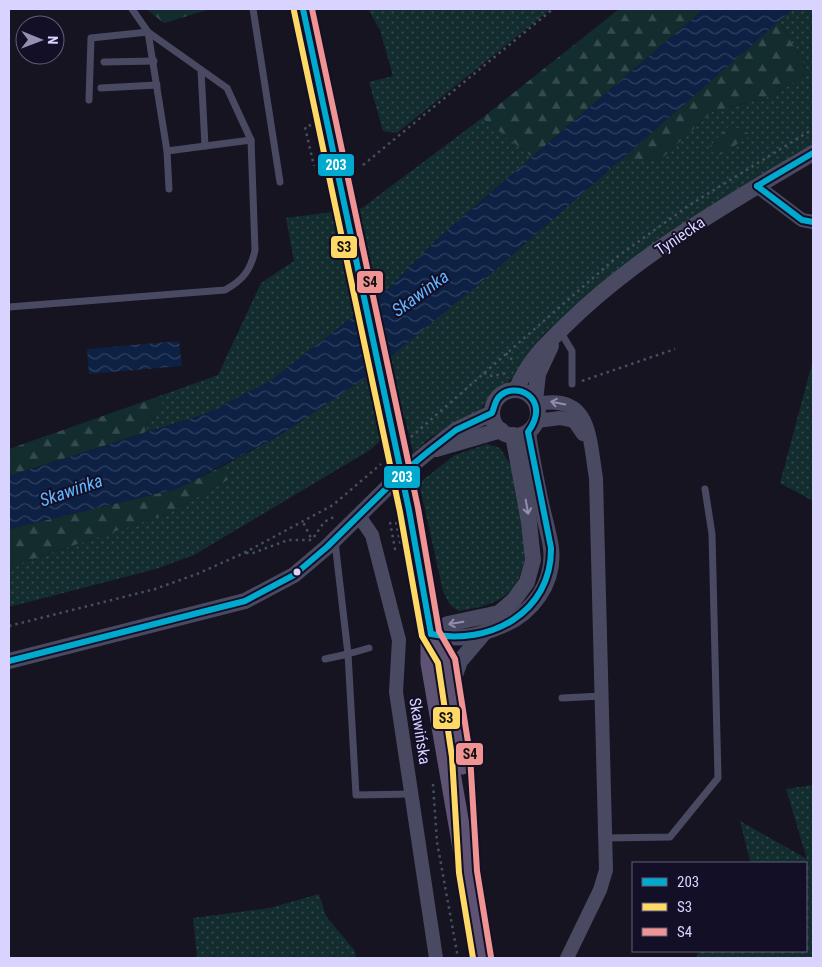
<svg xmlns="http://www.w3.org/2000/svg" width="822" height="967" viewBox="0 0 822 967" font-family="'Roboto Condensed',sans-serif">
	<defs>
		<pattern id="grass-dots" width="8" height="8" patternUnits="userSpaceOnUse" patternTransform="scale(1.25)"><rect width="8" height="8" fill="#132c2d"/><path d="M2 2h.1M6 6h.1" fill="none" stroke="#354a4c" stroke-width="1.8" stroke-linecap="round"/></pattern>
		<pattern id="forest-firs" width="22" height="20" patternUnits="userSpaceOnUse" patternTransform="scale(1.25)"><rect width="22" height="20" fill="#132c2d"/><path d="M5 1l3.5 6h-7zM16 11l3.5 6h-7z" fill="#354a4c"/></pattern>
		<pattern id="water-waves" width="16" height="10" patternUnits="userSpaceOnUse" patternTransform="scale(1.25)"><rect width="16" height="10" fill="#0d2144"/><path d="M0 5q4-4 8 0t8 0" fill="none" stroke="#304060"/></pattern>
	</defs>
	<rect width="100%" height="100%" fill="#161421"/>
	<g fill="url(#grass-dots)">
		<path d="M368,9H551L397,133L383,131L369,82L393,76L380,30Z"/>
		<path d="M793,9H813V145L576,307L545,333L529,352L514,377L494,393L479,412L431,437L413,453L405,418L370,450L194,555L156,569L9,607V567L167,514L233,477L219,468L279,436L479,284L619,161H659L712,112L775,95L808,72L779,20Z"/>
		<path d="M482,118L532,157L437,239L386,291L269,382L208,413L144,433L168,393L218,375L261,283L294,261L286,218L362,208Z"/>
		<path d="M813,360V501L780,483Z"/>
		<path d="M487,444L500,448L510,464L515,463L525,556C518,597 497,605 459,611L450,605L443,591L419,483L455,455Z"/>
		<path d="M813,785V958H696L699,951H806V863H755L750,861L740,821L807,859L786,789Z"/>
		<path d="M319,894L326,916L355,951L356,958H197L193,918L270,908Z"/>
	</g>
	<g fill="url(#forest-firs)">
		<path d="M146,9H211L164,23Z"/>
		<path d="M619,9H704L532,157L482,118Z"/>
		<path d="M779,20L808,72L775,95L712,112L659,161H619Z"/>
		<path d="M730,125L752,135L716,157L709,147Z"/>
		<path d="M168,393L144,433L9,476V449Z"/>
		<path d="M219,468L233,477L167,514L9,567V529L176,489Z"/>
	</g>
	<g fill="url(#water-waves)">
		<path d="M704,9H793L479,284L362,380L279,436L176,489L9,529V476L208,413L269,382L386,291L437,239Z"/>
		<path d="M179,341L182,366L89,374L87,349Z"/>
	</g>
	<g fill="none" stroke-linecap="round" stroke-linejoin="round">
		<g stroke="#44505f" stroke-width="2.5" stroke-dasharray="2.5 4" stroke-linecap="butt">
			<path d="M311,125L305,127L314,166"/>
			<path d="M363,165L553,9"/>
			<path d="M506,353L513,361"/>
			<path d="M484,373L492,376L507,373"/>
			<path d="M582,381L675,349"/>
			<path d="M411,437L617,257L688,206L813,129"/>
			<path d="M390,522L395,549L398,548"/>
			<path d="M314,537L324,522L336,516"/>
			<path d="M246,553H253L288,540H312L303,522"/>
			<path d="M9,626L155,589L197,574L244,553L333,505L381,464"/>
			<path d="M433,784L437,842L458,958"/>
		</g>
		<g stroke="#4a4962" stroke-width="7">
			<path d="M253,9L280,182"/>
			<path d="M104,62L154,61"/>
			<path d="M201,70L205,146"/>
			<path d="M101,88L157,85"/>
			<path d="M89,100L91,38L148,32L227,88L251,140"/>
			<path d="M167,151L169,189"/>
			<path d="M9,307L225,290C243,280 251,270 255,250L251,140L167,151L148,32L132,9"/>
			<path d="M560,331L572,351V384"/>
			<path d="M335,542L348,654L369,648"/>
			<path d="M325,659L348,654L356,795L412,794"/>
			<path d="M562,698L602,696"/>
			<path d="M605,838L670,837L718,778L712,534L705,489"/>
		</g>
		<g stroke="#4a4962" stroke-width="14">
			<path d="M757,186L802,220L813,222"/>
			<path d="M537,404C592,393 589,438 596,478L606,870L600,890L567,958"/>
			<path d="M537,421L560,418L574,421L583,434"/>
			<path d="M359,516L372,535L399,640L396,692L436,958"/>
		</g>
		<g stroke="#4a4962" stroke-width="16">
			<path d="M516,390C529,360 544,346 567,324C638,254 728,204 813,153"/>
			<circle cx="515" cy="413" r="23"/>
			<path d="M535,401L538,374L551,346"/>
			<path d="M436,449L501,430"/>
			<path d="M431,634C459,641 475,637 501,626C532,614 555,583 551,548C549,533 544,518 541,503C536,479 531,456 528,432"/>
			<path d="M431,634L448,624L499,613L514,600L527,582L533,560L529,522L513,435"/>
			<path d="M9,661L245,601L294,575L327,547L400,475L429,451L456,430L492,413"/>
			<path d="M451,686L460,661L483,634"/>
		</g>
		<g stroke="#5e5373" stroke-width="21">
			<path d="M303,9L355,256"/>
			<path d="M409,510L431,634V663L482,958"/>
			<path d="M432,635L446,660L462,764"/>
		</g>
		<path stroke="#44505f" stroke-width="2.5" stroke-dasharray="2.5 4" stroke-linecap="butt" d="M396,522L401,547"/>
		<path stroke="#5e5373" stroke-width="21" d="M355,256L409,510"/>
		<g stroke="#130f26" stroke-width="10">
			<g id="bus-1">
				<path d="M303,9L409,510L431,634"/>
				<path d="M757,186L802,220L813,222"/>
				<path d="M757,186L813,153"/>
				<path d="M9,661L245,601L294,575L327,547L400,475L429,451L456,430L492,413C494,408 495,402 498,398C514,379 553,398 528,432L551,548C552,613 489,646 431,634"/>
			</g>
		</g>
		<g stroke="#130f26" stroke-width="10">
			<path id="bus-2" d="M294,11L400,512L422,636L438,663L452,757L459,873L473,958"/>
		</g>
		<g stroke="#130f26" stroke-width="10">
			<path id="bus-3" d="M312,9L418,508L439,631L455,659L470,755L477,871L491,957"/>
		</g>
		<use href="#bus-1" stroke="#00a9ce" stroke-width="6"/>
		<use href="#bus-2" stroke="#fed966" stroke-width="6"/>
		<use href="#bus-3" stroke="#ef9493" stroke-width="6"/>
	</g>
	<defs><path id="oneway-shaft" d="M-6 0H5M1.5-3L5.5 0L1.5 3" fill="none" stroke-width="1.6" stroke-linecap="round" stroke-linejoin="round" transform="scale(1.25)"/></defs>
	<g stroke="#928eb0">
		<use href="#oneway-shaft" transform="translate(558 403) rotate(-169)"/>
		<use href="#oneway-shaft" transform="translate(527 507) rotate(80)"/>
		<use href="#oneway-shaft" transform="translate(456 623) rotate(170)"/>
	</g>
	<circle fill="#d9d4ff" stroke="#130f26" stroke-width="2" cx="297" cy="572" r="4.5"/>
	<g text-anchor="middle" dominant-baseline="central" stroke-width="4" stroke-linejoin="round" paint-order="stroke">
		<g font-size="16" fill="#d9d4ff" stroke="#130f26">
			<text transform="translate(680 236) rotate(-34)">Tyniecka</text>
			<text transform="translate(420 731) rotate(81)">Skawińska</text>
		</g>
		<g font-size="18" font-style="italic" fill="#62b6ff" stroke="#130f26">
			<text transform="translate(420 293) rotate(-36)">Skawinka</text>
			<text transform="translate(71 490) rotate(-19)">Skawinka</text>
		</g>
	</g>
	<g stroke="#130f26" stroke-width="2">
		<rect x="317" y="153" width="38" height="24" rx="5" fill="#00a9ce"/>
		<rect x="330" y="235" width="28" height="24" rx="5" fill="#fed966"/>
		<rect x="356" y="270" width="28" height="24" rx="5" fill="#ef9493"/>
		<rect x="383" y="465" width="38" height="24" rx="5" fill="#00a9ce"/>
		<rect x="432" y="706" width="29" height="24" rx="5" fill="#fed966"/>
		<rect x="455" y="742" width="29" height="24" rx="5" fill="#ef9493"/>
	</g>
	<g font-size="14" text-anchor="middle" font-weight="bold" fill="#fff">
		<text x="336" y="170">203</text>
		<text x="402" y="482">203</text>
	</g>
	<g font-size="14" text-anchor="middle" font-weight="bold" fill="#111">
		<text x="344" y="252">S3</text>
		<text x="370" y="287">S4</text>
		<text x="446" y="723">S3</text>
		<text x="470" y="759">S4</text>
	</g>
	<rect width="822" height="967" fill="none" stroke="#d9d4ff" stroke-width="20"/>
	<rect x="632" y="862" width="175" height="90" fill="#130f26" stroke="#625e7d"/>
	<rect x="642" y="878" width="25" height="8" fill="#00a9ce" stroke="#625e7d"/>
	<text x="677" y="887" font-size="15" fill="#d9d4ff">203</text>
	<rect x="642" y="903" width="25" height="8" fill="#fed966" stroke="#625e7d"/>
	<text x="677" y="912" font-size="15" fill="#d9d4ff">S3</text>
	<rect x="642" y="928" width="25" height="8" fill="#ef9493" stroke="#625e7d"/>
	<text x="677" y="937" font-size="15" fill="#d9d4ff">S4</text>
	<g transform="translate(40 40) rotate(91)"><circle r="24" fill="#130f26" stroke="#625e7d"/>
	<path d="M0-4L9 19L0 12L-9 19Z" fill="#9591b1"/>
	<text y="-8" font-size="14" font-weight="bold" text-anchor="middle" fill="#d9d4ff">N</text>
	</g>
</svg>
